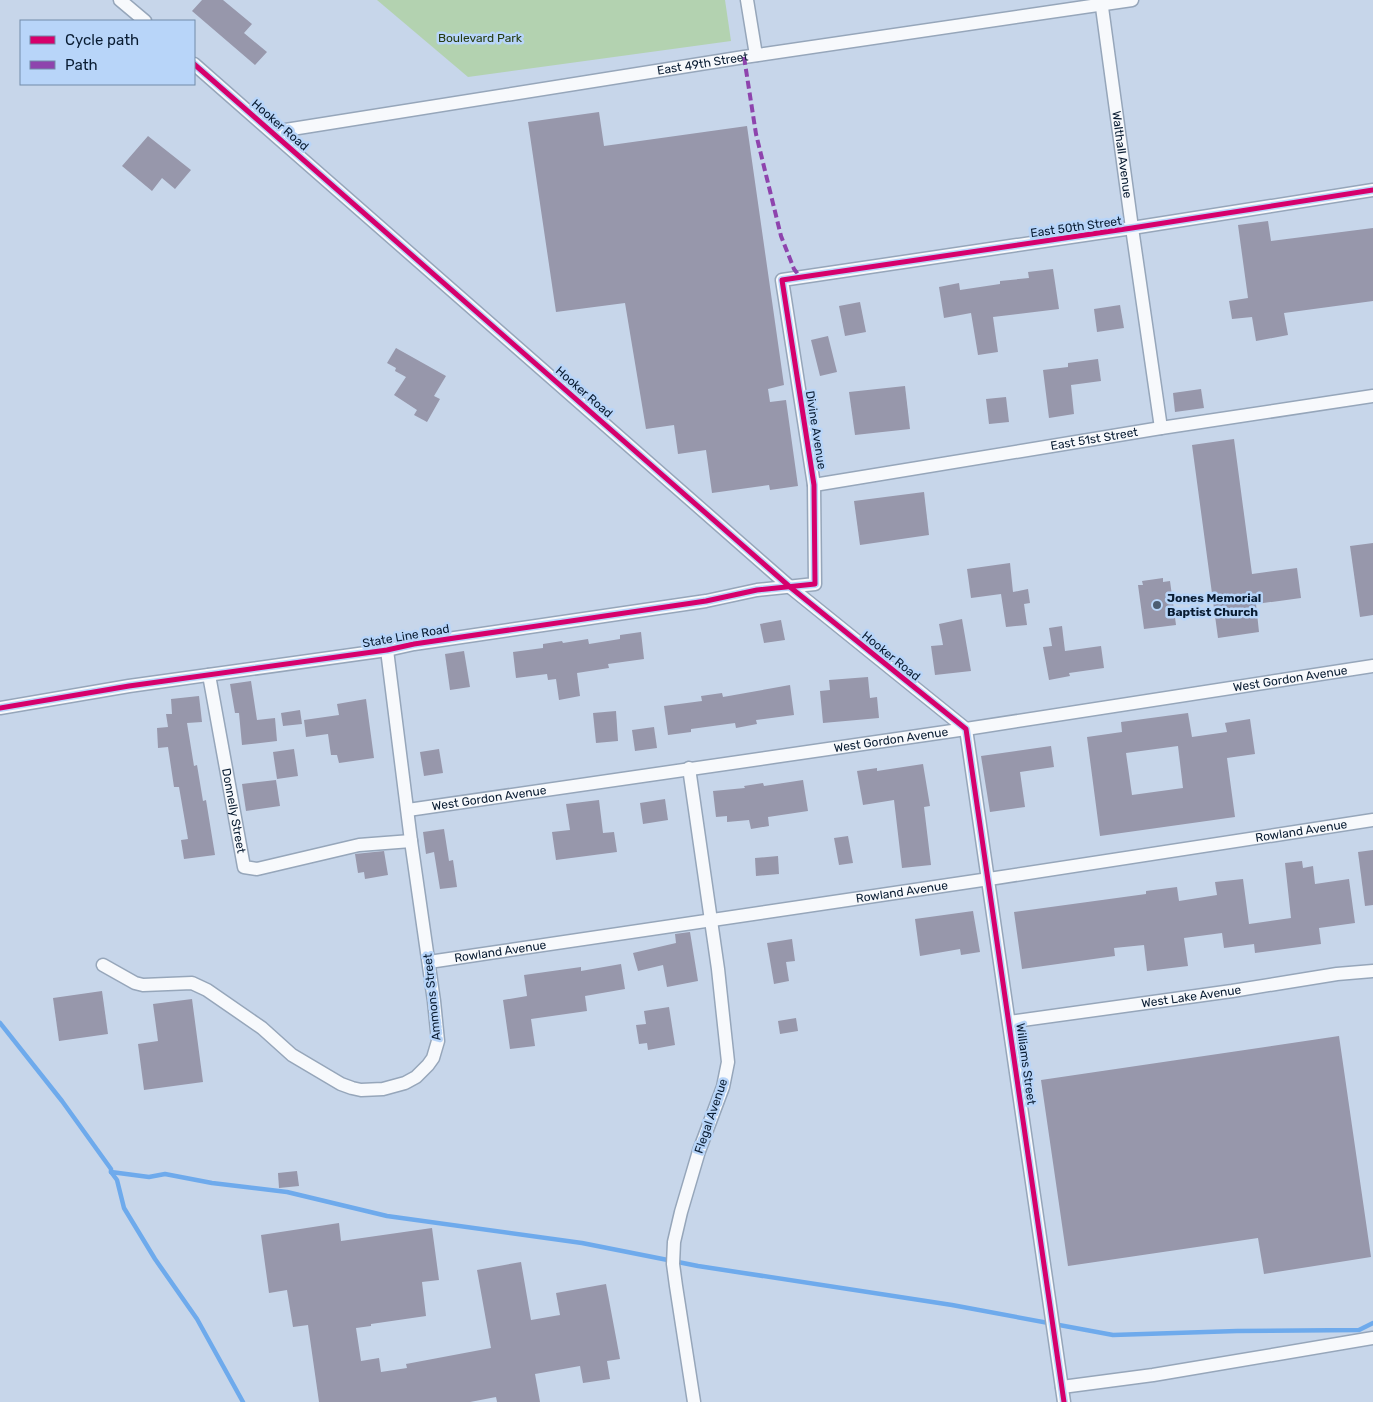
<svg xmlns="http://www.w3.org/2000/svg" width="1373" height="1402" viewBox="0 0 1373 1402" font-family="Rubik,sans-serif">
	<rect width="100%" height="100%" fill="#c7d6ea"/>
	<path fill="#b3d2b0" d="M377,0H725L731,41L468,77Z"/>
	<g fill="none" stroke-linecap="round" stroke-linejoin="round">
		<g stroke="#6eaaec" stroke-width="4.5">
			<path d="M0,1023L62,1101L111,1169V1172L117,1180L124,1208L155,1259L197,1319L243,1402"/>
			<path d="M111,1172L149,1177L165,1174L212,1183L287,1192L387,1216L582,1243L698,1266L952,1305L1113,1335L1237,1331L1359,1330L1373,1323"/>
		</g>
	</g>
	<g fill="#9797ab" fill-rule="evenodd">
		<path d="M202,0H223L252,24L244,33L267,52L255,65L192,11Z"/>
		<path d="M599,112L604,146L747,126L784,385L768,389L770,402L786,400L798,486L770,490L769,485L712,493L706,450L678,454L674,425L646,429L625,303L556,312L528,122Z"/>
		<path d="M148,136L191,170L175,189L162,178L152,191L122,166Z"/>
		<path d="M1268,221L1271,241L1373,228V301L1284,313L1288,335L1256,341L1252,317L1232,319L1229,301L1248,298L1238,225Z"/>
		<path d="M1053,269L1059,309L993,317L998,352L978,355L971,313L944,318L939,287L959,283L960,290L1000,284V281L1029,278L1028,272Z"/>
		<path d="M860,302L866,332L845,336L839,306Z"/>
		<path d="M1120,305L1124,328L1097,332L1094,309Z"/>
		<path d="M828,336L837,372L820,376L811,340Z"/>
		<path d="M396,348L446,376L434,396L440,399L427,422L414,415L417,410L394,395L406,377L395,371L396,368L387,363Z"/>
		<path d="M1098,359L1101,381L1071,385L1074,414L1049,418L1043,370L1068,367V363Z"/>
		<path d="M905,386L910,429L855,435L849,392Z"/>
		<path d="M1201,389L1204,408L1175,412L1173,393Z"/>
		<path d="M1006,397L1009,422L989,424L986,399Z"/>
		<path d="M1234,439L1252,574L1297,568L1301,598L1256,604L1259,632L1218,638L1192,445Z"/>
		<path d="M924,492L929,535L860,545L854,501Z"/>
		<path d="M1373,543V615L1360,617L1350,546Z"/>
		<path d="M1010,563L1013,592L1028,589L1030,603L1024,604L1027,625L1006,627L1001,594L971,598L967,569Z"/>
		<path d="M1163,578V582L1170,581L1176,625L1144,629L1138,585H1143L1142,581Z"/>
		<path d="M962,619L971,671L935,675L931,646L943,645L939,624Z"/>
		<path d="M781,620L785,640L764,643L760,624Z"/>
		<path d="M1062,626L1065,651L1101,646L1104,668L1069,673L1070,676L1049,680L1043,647L1052,646L1049,628Z"/>
		<path d="M641,632L644,659L608,664L609,668L577,673L580,696L559,700L556,679L548,680L547,674L516,678L513,652L543,648V644L562,641L563,643L588,639L589,644L620,639V635Z"/>
		<path d="M464,651L470,687L450,690L445,654Z"/>
		<path d="M868,677L870,698L877,697L879,718L823,723L820,691L830,690L829,680Z"/>
		<path d="M251,681L257,720L275,718L277,741L242,745L239,713H235L230,684Z"/>
		<path d="M790,685L794,715L756,720L757,724L736,728L735,723L691,729V732L668,735L664,706L702,701L701,696L722,693L723,697Z"/>
		<path d="M199,696L202,722L187,723L194,766L197,765L203,801L206,800L215,855L184,859L181,840L188,839L179,787H174L168,747L158,748L157,728L168,727L166,714H172L171,699Z"/>
		<path d="M366,699L374,758L339,763L337,755H331L328,734L306,737L304,720L339,715L337,704Z"/>
		<path d="M300,710L302,724L283,726L281,713Z"/>
		<path d="M616,711L618,741L596,743L593,713Z"/>
		<path d="M1188,713L1192,737L1227,732L1225,723L1250,719L1255,754L1227,758L1235,817L1100,836L1087,737L1122,732L1121,722ZM1178,746L1183,788L1132,795L1126,753Z"/>
		<path d="M654,727L657,748L635,751L632,730Z"/>
		<path d="M1051,746L1054,767L1020,772L1025,807L990,812L981,756Z"/>
		<path d="M294,749L298,776L277,779L273,752Z"/>
		<path d="M439,749L443,773L424,776L420,752Z"/>
		<path d="M923,764L930,806L924,807L931,865L902,868L894,800L863,805L857,771L877,768V771Z"/>
		<path d="M276,780L280,806L246,811L242,784Z"/>
		<path d="M803,780L808,811L768,817L769,826L751,829L749,820L727,822V816L716,817L713,791L745,788L744,786L763,783L764,786Z"/>
		<path d="M665,799L668,820L643,824L640,803Z"/>
		<path d="M599,800L603,833L614,832L617,852L556,860L552,832L570,830L566,804Z"/>
		<path d="M444,829L449,861L453,860L457,887L440,889L434,852L426,854L423,832Z"/>
		<path d="M848,836L853,863L839,865L834,838Z"/>
		<path d="M1373,850V905L1365,906L1358,852Z"/>
		<path d="M384,851L388,875L365,879L364,872L358,873L355,854Z"/>
		<path d="M778,856L779,874L756,876L755,858Z"/>
		<path d="M1302,861L1303,868L1313,866L1315,884L1349,879L1355,923L1319,928L1321,944L1255,953L1254,944L1224,948L1222,933L1184,938L1188,966L1147,971L1144,945L1114,948L1115,956L1022,969L1014,912L1146,894V891L1177,887L1179,901L1217,895L1215,882L1243,879L1249,924L1291,918L1285,863Z"/>
		<path d="M973,911L980,952L961,955L960,949L920,956L915,919Z"/>
		<path d="M690,932L698,981L667,987L663,965L638,971L633,953L676,943L675,934Z"/>
		<path d="M792,939L795,961L786,962L789,981L774,984L767,943Z"/>
		<path d="M621,964L625,989L585,996L587,1011L531,1019L535,1046L510,1049L503,1000L527,996L524,975L581,967V971Z"/>
		<path d="M102,991L108,1034L59,1041L53,998Z"/>
		<path d="M192,999L203,1082L144,1090L138,1044L158,1041L153,1004Z"/>
		<path d="M669,1007L675,1045L648,1050L647,1043L639,1044L636,1025L646,1024L644,1011Z"/>
		<path d="M796,1018L798,1031L780,1034L778,1021Z"/>
		<path d="M1339,1036L1371,1257L1264,1274L1258,1238L1068,1266L1041,1080Z"/>
		<path d="M297,1171L299,1186L279,1188L278,1173Z"/>
		<path d="M339,1223L341,1241L432,1228L439,1280L422,1282L426,1316L371,1324V1326L356,1328L361,1361L379,1358L381,1372L407,1368L406,1364L491,1348L477,1270L521,1262L531,1320L560,1315L556,1293L606,1284L620,1359L607,1361L610,1379L583,1383L580,1366L535,1374L540,1402H497L496,1397L470,1402H319L308,1325L293,1327L287,1290L269,1293L261,1235Z"/>
	</g>
	<g fill="none" stroke-linecap="round" stroke-linejoin="round">
		<g stroke="#96a6ba" stroke-width="15">
			<g id="street">
				<path d="M120,0L145,21"/>
				<path d="M747,0L756,55"/>
				<path id="s1" d="M1101,0L1132,228L1161,428"/>
				<path d="M194,64L790,587L966,729L1064,1402"/>
				<path id="s2" d="M273,132L744,57L1132,0"/>
				<path id="s3" d="M814,485L1161,428L1373,396"/>
				<path id="s4" d="M209,675L244,867L257,869L359,845L411,841"/>
				<path d="M0,708L129,686L387,650L414,644L706,601L757,590L815,584L814,485L782,280L1132,228L1373,190"/>
				<path d="M689,768L718,969L728,1062L723,1087L699,1151L681,1212L674,1242L673,1264L676,1286L694,1402"/>
				<path id="s5" d="M408,810L966,729L1373,666"/>
				<path id="s6" d="M429,962L989,879L1373,820"/>
				<path d="M103,965L135,983L143,985L192,983L207,990L262,1028L292,1055L341,1084L352,1088L361,1090L383,1089L405,1083L416,1077L428,1065L433,1058L438,1041L434,1001L411,841L387,650"/>
				<path id="s7" d="M1009,1022L1232,991L1337,974L1373,971"/>
				<path d="M1062,1387L1153,1375L1373,1338"/>
			</g>
		</g>
		<use href="#street" stroke="#f7f9fc" stroke-width="12"/>
		<path stroke="#8e44ad" stroke-width="4" stroke-dasharray="8 4" stroke-linecap="butt" d="M744,57L756,134L781,236L794,269L801,278"/>
		<g stroke="#b8d5f9" stroke-width="8">
			<g id="cycleway">
				<path d="M194,64L790,587L966,729L1064,1402"/>
				<path d="M0,708L129,686L387,650L414,644L706,601L757,590L815,584L814,485L782,280L1132,228L1373,190"/>
			</g>
		</g>
		<use href="#cycleway" stroke="#d6006c" stroke-width="5"/>
	</g>
	<circle fill="#4c5d72" stroke="#b8d5f9" stroke-width="2" cx="1157" cy="605" r="5"/>
	<g text-anchor="middle" dominant-baseline="central" stroke-width="5" stroke-linejoin="round" paint-order="stroke">
		<g font-size="12" fill="#263c12" stroke="#b8d5f9">
			<text x="480" y="38">Boulevard Park</text>
		</g>
		<g font-size="12" fill="#091c32" stroke="#b8d5f9">
			<text stroke="none"><textPath href="#s2" startOffset="435">East 49th Street</textPath></text>
			<text transform="translate(280 125) rotate(41)">Hooker Road</text>
			<text stroke="none"><textPath href="#s1" startOffset="156">Walthall Avenue</textPath></text>
			<text transform="translate(1076 227) rotate(-8)">East 50th Street</text>
			<text transform="translate(584 392) rotate(41)">Hooker Road</text>
			<text transform="translate(816 430) rotate(81)">Divine Avenue</text>
			<text stroke="none"><textPath href="#s3" startOffset="284">East 51st Street</textPath></text>
			<text transform="translate(406 636) rotate(-10)">State Line Road</text>
			<text transform="translate(891 656) rotate(39)">Hooker Road</text>
			<text stroke="none"><textPath href="#s5" startOffset="892">West Gordon Avenue</textPath></text>
			<text stroke="none"><textPath href="#s5" startOffset="488">West Gordon Avenue</textPath></text>
			<text stroke="none"><textPath href="#s5" startOffset="82">West Gordon Avenue</textPath></text>
			<text stroke="none"><textPath href="#s4" startOffset="138">Donnelly Street</textPath></text>
			<text stroke="none"><textPath href="#s6" startOffset="882">Rowland Avenue</textPath></text>
			<text stroke="none"><textPath href="#s6" startOffset="478">Rowland Avenue</textPath></text>
			<text stroke="none"><textPath href="#s6" startOffset="72">Rowland Avenue</textPath></text>
			<text stroke="none"><textPath href="#s7" startOffset="184">West Lake Avenue</textPath></text>
			<text transform="translate(432 997) rotate(-96)">Ammons Street</text>
			<text transform="translate(1026 1064) rotate(82)">Williams Street</text>
			<text transform="translate(711 1116) rotate(-71)">Flegal Avenue</text>
		</g>
		<g font-size="12" font-weight="bold" fill="#091c32" stroke="#b8d5f9" text-anchor="start">
			<text x="1167" y="598">Jones Memorial<tspan x="1167" dy="14">Baptist Church</tspan></text>
		</g>
	</g>
	<rect x="20" y="20" width="175" height="65" fill="#b8d5f9" stroke="#728ba9"/>
	<rect x="30" y="36" width="25" height="8" fill="#d6006c" stroke="#728ba9"/>
	<text x="65" y="45" font-size="15" fill="#091c32">Cycle path</text>
	<rect x="30" y="61" width="25" height="8" fill="#8e44ad" stroke="#728ba9"/>
	<text x="65" y="70" font-size="15" fill="#091c32">Path</text>
</svg>
